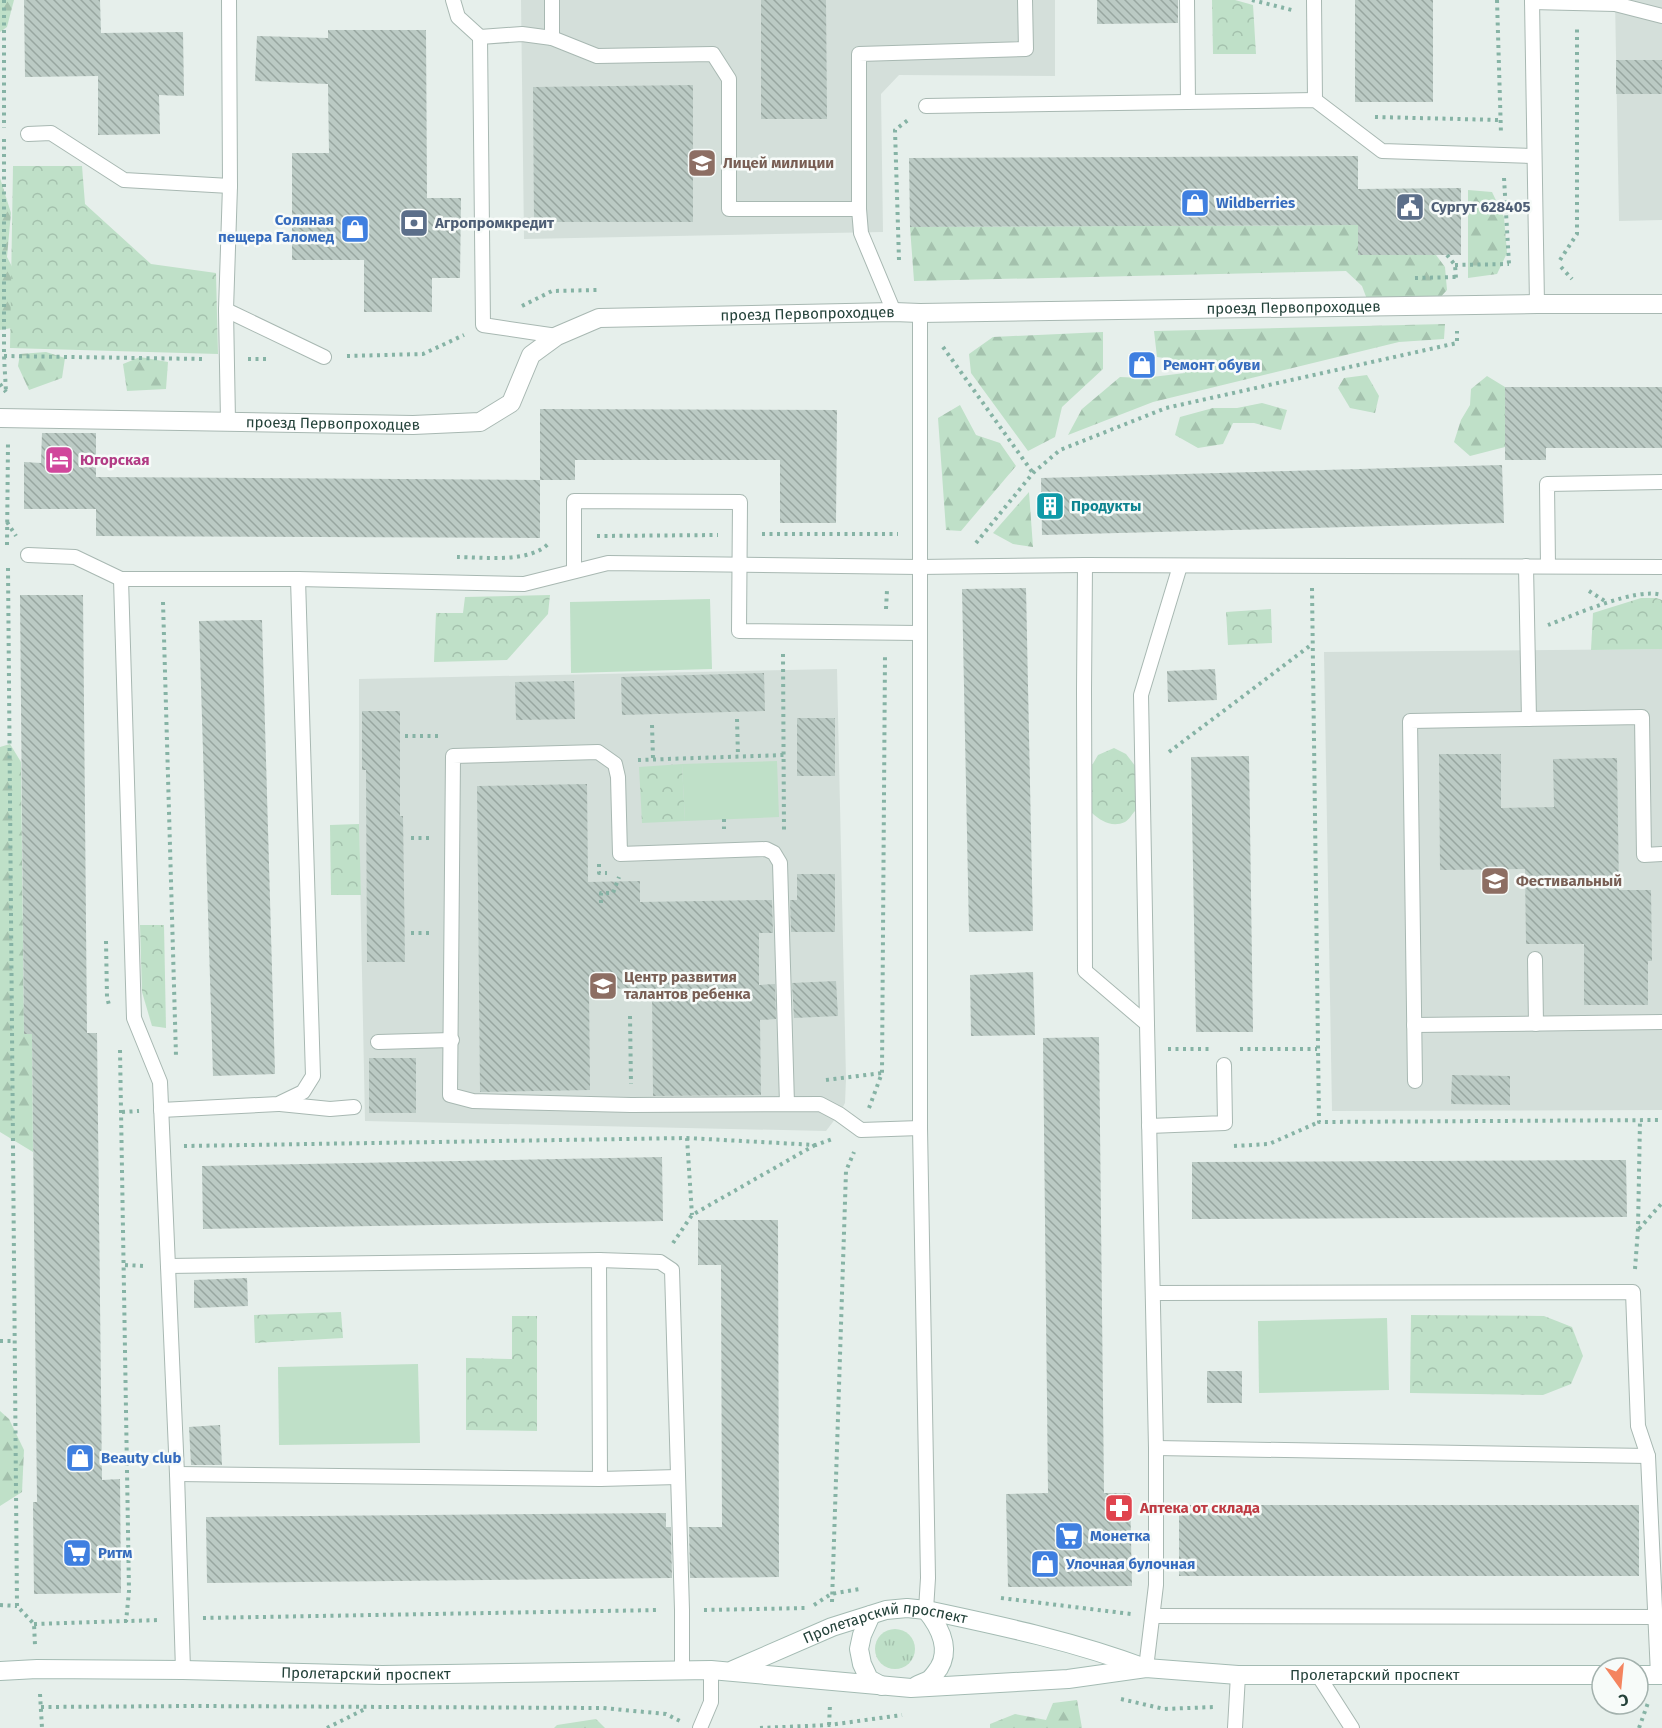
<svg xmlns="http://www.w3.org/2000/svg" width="1662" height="1728" viewBox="0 0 1662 1728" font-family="'Fira Sans',sans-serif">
	<defs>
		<pattern id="grass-tufts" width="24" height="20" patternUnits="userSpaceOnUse" patternTransform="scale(1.5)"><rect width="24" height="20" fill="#bfe0c8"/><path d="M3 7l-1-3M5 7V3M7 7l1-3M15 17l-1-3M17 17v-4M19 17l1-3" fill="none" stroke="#a4c1ad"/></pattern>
		<pattern id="forest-firs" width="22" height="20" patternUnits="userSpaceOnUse" patternTransform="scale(1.5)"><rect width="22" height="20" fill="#bfe0c8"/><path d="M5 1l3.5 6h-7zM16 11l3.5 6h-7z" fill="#a4c1ad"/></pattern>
		<pattern id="park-crowns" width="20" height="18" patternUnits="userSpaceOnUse" patternTransform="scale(1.5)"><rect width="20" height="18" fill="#bfe0c8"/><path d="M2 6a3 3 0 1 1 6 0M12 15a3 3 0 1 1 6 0" fill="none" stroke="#a4c1ad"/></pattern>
		<pattern id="building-back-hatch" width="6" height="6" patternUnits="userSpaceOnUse" patternTransform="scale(1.5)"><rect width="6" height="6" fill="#bbcac4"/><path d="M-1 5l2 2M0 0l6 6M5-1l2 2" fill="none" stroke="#98a6a0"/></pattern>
	</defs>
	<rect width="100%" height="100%" fill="#e6efeb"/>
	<g fill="#d4dfda">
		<path d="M521,0H1055V76L899,75L881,94L883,232L524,239Z"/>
		<path d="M1615,0H1662V220L1619,221Z"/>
		<path d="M1662,649V1110L1332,1111L1324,652Z"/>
		<path d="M837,669L846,1079L845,1103L839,1114L826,1131L365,1121L359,824V679Z"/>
	</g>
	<circle fill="url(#grass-tufts)" cx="895" cy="1649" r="20"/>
	<g fill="url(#forest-firs)">
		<path d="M0,0H14L7,27L0,32Z"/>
		<path d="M0,178L11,213L7,257L25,292L12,328L0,330Z"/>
		<path d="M1468,190L1492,192L1504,217L1507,253L1497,274L1468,278Z"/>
		<path d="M1358,225V255H1436L1445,267L1447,290L1436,302H1368L1362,286L1346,271L914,281L910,227Z"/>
		<path d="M1445,324L1444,339L1399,342L1153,402L1068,435L1082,409L1120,377L1144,378L1185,373L1186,361L1157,357L1154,331Z"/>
		<path d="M1103,332V369L1062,407L1055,437L1028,451L971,373L969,354L993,337Z"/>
		<path d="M46,352L65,358L62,378L29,390L18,366L20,354Z"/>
		<path d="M140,357L168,362L166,389L127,391L123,364Z"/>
		<path d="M1367,375L1379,396L1375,413L1350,408L1338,388L1344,378Z"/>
		<path d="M1487,376L1505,387V447L1470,456L1454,442L1461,420L1470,405L1471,389Z"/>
		<path d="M1262,403L1287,410L1281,430L1254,423H1233L1223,444L1198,448L1175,435L1180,417L1213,408H1237Z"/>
		<path d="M960,405L976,435L1000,443L1016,466L961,531L946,530L938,418Z"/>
		<path d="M1029,492L1033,547L1013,544L993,533Z"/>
		<path d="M10,744L21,762L24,1034H32L33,1152L0,1132V747Z"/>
		<path d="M0,1411L9,1419L24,1450L22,1492L0,1506Z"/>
		<path d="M1077,1700L1082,1728H990V1724L1015,1714L1046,1720L1053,1703Z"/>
		<path d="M596,1719L605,1728H554L557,1725Z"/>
	</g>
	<g fill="url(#park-crowns)">
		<path d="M1212,0H1235L1253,5L1256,54H1213Z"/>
		<path d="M13,166H82L85,204L151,264L216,273L218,354L10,348Z"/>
		<path d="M550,595L548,614L507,660L434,662L436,613H463L465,597Z"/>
		<path d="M1641,598H1656L1662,600V649L1591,650L1593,613Z"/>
		<path d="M1271,609L1272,643L1228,645L1226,612Z"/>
		<path d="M1114,748L1126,754L1136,767L1135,811C1132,814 1129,820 1125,822C1112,828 1101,821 1092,813L1091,767L1098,755Z"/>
		<path d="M682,764L685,821L642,823L639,767Z"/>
		<path d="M359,824L361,895H331L330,825Z"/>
		<path d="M140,925H164L166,1028L152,1026L142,992Z"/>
		<path d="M341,1312L343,1338L255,1343L254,1315Z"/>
		<path d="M1411,1315L1544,1316L1572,1327L1583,1356L1571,1384L1543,1395L1410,1393Z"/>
		<path d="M512,1316H537V1431L466,1430V1358L512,1359Z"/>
	</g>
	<g fill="#bfe0c8">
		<path d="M710,599L712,669L571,673L570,602Z"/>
		<path d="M777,761L779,817L685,821L682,764Z"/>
		<path d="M1387,1318L1389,1390L1259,1393L1258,1321Z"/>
		<path d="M418,1364L420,1443L279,1445L278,1367Z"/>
	</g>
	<g fill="url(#building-back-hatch)">
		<path d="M24,0H100L101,33L183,32L184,96L159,95L160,134L98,135V76L25,77Z"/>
		<path d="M761,0H826L827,119H761Z"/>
		<path d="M1097,0H1178V23L1097,24Z"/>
		<rect x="1355" y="0" width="78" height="102"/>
		<path d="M328,30H426L427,198H461L460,278H432V312H364V260H292V153H329L328,84L255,81L257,36L328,38Z"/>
		<rect x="1616" y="60" width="46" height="34"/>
		<path d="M693,85V222H534L533,87Z"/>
		<path d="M1358,156V189L1461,188V255H1358V225L910,227L909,158Z"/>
		<path d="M1505,387H1662V448H1546V460H1505Z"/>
		<path d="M540,409L837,410L836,523H780V460H575V480H540Z"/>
		<path d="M42,433H96V477L540,480V538L96,536V509H24V462L41,463Z"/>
		<path d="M1502,465L1504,523L1042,535L1041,478Z"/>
		<path d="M1026,588L1033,931L969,932L962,589Z"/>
		<path d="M20,595H83L87,1033H97L102,1480L120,1479L121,1593L34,1594L33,1502H37L32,1034H24Z"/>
		<path d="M262,620L275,1074L213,1076L199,621Z"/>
		<path d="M1215,669L1217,700L1168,702L1167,671Z"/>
		<path d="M764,673L765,711L622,715L621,677Z"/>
		<path d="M574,681L575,719L516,720L515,682Z"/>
		<path d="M362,711H400V816H403L405,962H367L366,770H362Z"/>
		<rect x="797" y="718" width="38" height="58"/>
		<path d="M1439,754H1501V808L1554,807L1553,759L1617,758L1619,890H1651L1652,961H1648V1005H1584V944H1526L1525,869L1440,870Z"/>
		<path d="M1249,756L1253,1032H1196L1191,757Z"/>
		<path d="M587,784L588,882L640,881V902L772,900L773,933H759V985L775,984L776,1019L760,1020L761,1095L653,1096L652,988L589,989L590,1090L480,1092L477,786Z"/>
		<path d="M797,874H835V932H791L790,900H797Z"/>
		<path d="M1033,972L1035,1035L971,1036L970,975Z"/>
		<path d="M836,981L838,1016L794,1018L792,983Z"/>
		<path d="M1099,1037L1104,1493H1130L1132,1586L1008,1587L1006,1494L1048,1493L1043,1038Z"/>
		<rect x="369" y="1058" width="47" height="55"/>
		<path d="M1452,1075L1510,1076V1105L1451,1104Z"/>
		<path d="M662,1157L663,1221L203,1229L202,1166Z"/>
		<path d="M1626,1160L1627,1217L1192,1219V1162Z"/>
		<path d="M698,1220H778L779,1577L690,1578L689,1527H722L721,1265H698Z"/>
		<path d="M247,1278L248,1306L194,1308V1280Z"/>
		<rect x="1207" y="1371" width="35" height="32"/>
		<path d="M220,1425L222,1465H191L189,1427Z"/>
		<rect x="1179" y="1505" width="460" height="71"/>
		<path d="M666,1513V1527H671L672,1578L207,1583L206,1517Z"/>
	</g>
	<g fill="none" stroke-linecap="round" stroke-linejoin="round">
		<g stroke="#a8b8b2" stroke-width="16">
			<g id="lane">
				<path d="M453,0L458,17L480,37L483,325L557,336"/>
				<path d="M1187,0L1188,102"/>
				<path d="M1314,0L1315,100"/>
				<path d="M1532,0L1537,304"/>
				<path d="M1532,2L1615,4L1662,16"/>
				<path d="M480,37L522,34L552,38L597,56L713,54L729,79V209H859"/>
				<path d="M552,38V0"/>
				<path d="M926,106L1315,100L1382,151L1534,156"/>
				<path d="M28,134L51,133L124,180L230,186"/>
				<path d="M226,310L324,357"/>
				<path d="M894,312L861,233L859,209V54L1026,49L1025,0"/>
				<path d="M920,313V1128L928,1578L926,1610"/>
				<path d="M228,421L226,310L230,186L229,0"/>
				<path d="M28,555L75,557L121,579"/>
				<path d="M1085,565L1084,690L1085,971L1147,1024L1156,1448V1585L1146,1668"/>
				<path d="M1526,566L1529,719"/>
				<path d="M1548,566L1547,484L1662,482"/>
				<path d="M574,571V501L740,502L739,631L919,633"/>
				<path d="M1535,959L1536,1024"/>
				<path d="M1147,1024L1141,695L1180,566"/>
				<path d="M1414,1025L1662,1022"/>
				<path d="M378,1042L452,1040"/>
				<path d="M1415,1081L1410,721L1642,717L1644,855L1662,854"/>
				<path d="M280,1104L330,1109L354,1107"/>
				<path d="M787,1104L780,863L774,853L766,849L620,854L618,777L615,764L598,752L453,756L450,1095L473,1101L631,1105L820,1104L839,1114L861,1130L920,1128"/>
				<path d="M161,1110L278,1104L303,1092L313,1076L298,579"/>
				<path d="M1149,1126L1225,1123L1224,1065"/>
				<path d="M599,1260L600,1479"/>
				<path d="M168,1266L599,1260L660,1262L672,1270L682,1610V1670"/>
				<path d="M1153,1293L1633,1292L1638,1426L1648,1456L1658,1675"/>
				<path d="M1156,1448L1648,1456"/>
				<path d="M177,1474L600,1479L678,1477"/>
				<path d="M1153,1616L1662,1617"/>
				<path d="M183,1670L177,1474L160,1082L134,1018L121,579H298L524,584L608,563L919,567L1085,565L1662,567"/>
				<path d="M1318,1675L1352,1728"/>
				<path d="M700,1728L711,1702V1670"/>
				<path d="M1235,1728L1238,1675"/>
			</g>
		</g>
		<g stroke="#a8b8b2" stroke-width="20">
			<g id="street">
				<path id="s1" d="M0,418L413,425L480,422L511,403L531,355L557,336L599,318L894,312L920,313L1537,304H1662"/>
			</g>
		</g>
		<g stroke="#a4bbb3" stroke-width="20">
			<g id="secondary">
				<path d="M871,1615L862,1635L859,1649L862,1664L869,1679L882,1686"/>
				<path id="s2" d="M733,1670L832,1627L886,1610L907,1608L926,1610C1001,1626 1073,1641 1145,1668"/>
				<path id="s3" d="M0,1671L37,1669L183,1670L382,1675L711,1670L911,1688L1068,1679L1146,1668L1238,1675H1602"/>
				<path d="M1638,1675H1662"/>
				<path d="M916,1686C920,1684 925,1682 929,1680C933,1677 936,1672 939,1668C951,1648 939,1626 926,1610"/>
			</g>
		</g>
		<g stroke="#86b3a5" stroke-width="4" stroke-dasharray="3 4.5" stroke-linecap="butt">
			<path d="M4,0V128"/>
			<path d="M1252,0L1292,10"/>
			<path d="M1497,0L1501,134"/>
			<path d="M1375,117L1500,120"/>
			<path d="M4,139V356L6,392"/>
			<path d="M1504,178L1509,264"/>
			<path d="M1447,255L1455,265L1456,278"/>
			<path d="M899,260L895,130L908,120"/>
			<path d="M1560,260L1577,234V27"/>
			<path d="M1455,265L1509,264"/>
			<path d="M1561,267L1572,279"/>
			<path d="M1415,278L1456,277"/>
			<path d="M522,306L552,291L597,290"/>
			<path d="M943,347L1033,473"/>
			<path d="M4,356L204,359"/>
			<path d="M347,356L423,354L464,335"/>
			<path d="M248,359H270"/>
			<path d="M0,384L6,392"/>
			<path d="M7,522L16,536"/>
			<path d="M762,534H898"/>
			<path d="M597,536L718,535"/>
			<path d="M976,543L1033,473L1060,450L1166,408L1457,343V331"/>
			<path d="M7,545L8,442"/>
			<path d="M457,557C484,557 531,564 550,542"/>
			<path d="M8,568L17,1606L34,1624L35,1645"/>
			<path d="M1312,588L1319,1122L1662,1120"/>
			<path d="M1589,591L1608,603"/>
			<path d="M163,602L176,1056"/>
			<path d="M886,609L887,590"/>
			<path d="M1548,625C1575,615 1635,587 1662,595"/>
			<path d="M783,654L784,832"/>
			<path d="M737,719L738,756"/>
			<path d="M652,725L653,758"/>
			<path d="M405,736H439L440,737"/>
			<path d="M1169,752L1311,645"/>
			<path d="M638,760L784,755"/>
			<path d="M724,819V829"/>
			<path d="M411,838H431"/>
			<path d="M599,864V873H607"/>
			<path d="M601,903V893H613L619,877"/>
			<path d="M411,933H429"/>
			<path d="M106,941L107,997L109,1005"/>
			<path d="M630,1016L631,1084"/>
			<path d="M1168,1049H1209"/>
			<path d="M1240,1049H1317"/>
			<path d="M120,1050L129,1591L126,1622"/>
			<path d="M826,1080L882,1073"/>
			<path d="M869,1108L882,1073L885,656"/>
			<path d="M122,1112L139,1111"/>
			<path d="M687,1138L692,1215"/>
			<path d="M184,1146L687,1138L816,1145L835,1138"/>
			<path d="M1234,1146L1269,1144L1319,1122"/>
			<path d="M1639,1229L1662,1203"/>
			<path d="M673,1243L692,1215L815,1145"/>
			<path d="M125,1265L145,1266"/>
			<path d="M1635,1269L1638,1229L1640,1120"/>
			<path d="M0,1341H14"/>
			<path d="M1001,1598L1131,1614"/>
			<path d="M832,1602L846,1171L854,1152"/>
			<path d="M0,1605L17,1606"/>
			<path d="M814,1605L831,1594L860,1589"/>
			<path d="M704,1610L807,1608"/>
			<path d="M203,1618L660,1610"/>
			<path d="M34,1624L159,1620"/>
			<path d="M40,1694L42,1728"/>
			<path d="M1121,1699L1164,1709L1214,1707"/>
			<path d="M41,1707L192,1706L603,1708L666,1714L680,1721"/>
			<path d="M829,1725L830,1705"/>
			<path d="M327,1728L367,1708"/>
			<path d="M760,1728L829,1725L902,1715"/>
			<path d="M1639,1728L1649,1700"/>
		</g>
		<use href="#lane" stroke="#fff" stroke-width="14"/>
		<use href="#street" stroke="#fff" stroke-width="18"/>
		<use href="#secondary" stroke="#fff" stroke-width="18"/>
	</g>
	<defs>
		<g id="school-square" transform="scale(1.5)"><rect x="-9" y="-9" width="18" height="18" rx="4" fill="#8d6e63" stroke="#f7fbf9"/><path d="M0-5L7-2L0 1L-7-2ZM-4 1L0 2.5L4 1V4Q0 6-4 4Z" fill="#fff"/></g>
		<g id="shop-square" transform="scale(1.5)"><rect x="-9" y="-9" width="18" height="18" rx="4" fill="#3f7fe0" stroke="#f7fbf9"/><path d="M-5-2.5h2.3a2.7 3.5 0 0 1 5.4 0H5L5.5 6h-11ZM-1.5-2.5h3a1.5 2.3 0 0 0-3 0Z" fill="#fff"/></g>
		<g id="civic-square" transform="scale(1.5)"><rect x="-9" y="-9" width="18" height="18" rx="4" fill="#5c6f8a" stroke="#f7fbf9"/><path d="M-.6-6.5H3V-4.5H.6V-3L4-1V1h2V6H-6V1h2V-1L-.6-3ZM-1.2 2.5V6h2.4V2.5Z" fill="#fff"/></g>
		<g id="bank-square" transform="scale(1.5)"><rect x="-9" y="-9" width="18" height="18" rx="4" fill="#5c6f8a" stroke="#f7fbf9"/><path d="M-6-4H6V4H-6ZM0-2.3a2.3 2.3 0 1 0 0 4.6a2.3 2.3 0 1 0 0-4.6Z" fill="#fff"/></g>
		<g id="hotel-square" transform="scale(1.5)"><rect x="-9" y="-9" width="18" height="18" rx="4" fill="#d1479c" stroke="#f7fbf9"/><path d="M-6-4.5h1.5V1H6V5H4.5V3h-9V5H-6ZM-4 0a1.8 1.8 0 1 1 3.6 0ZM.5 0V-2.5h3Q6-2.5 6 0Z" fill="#fff"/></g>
		<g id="building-square" transform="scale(1.5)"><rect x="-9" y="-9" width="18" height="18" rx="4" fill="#0f9aa8" stroke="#f7fbf9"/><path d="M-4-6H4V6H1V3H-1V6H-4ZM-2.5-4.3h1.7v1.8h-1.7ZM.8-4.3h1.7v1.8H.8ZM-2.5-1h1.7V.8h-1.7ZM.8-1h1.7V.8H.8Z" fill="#fff"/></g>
		<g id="pharmacy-square" transform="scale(1.5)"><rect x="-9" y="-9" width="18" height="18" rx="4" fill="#e0444e" stroke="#f7fbf9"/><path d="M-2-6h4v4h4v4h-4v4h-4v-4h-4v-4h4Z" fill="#fff"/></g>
		<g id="supermarket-square" transform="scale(1.5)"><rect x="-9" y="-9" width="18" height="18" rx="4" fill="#3f7fe0" stroke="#f7fbf9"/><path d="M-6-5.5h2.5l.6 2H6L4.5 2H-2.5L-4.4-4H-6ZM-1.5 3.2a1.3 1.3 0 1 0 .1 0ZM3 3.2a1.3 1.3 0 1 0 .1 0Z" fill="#fff"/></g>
	</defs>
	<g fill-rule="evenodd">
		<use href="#school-square" x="702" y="163"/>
		<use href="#shop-square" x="1195" y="203"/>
		<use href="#civic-square" x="1410" y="207"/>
		<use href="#bank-square" x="414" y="223"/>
		<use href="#shop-square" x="355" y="229"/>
		<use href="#shop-square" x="1142" y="365"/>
		<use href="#hotel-square" x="59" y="460"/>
		<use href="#building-square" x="1050" y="506"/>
		<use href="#school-square" x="1495" y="881"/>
		<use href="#school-square" x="603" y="986"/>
		<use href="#shop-square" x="80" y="1458"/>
		<use href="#pharmacy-square" x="1119" y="1508"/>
		<use href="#supermarket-square" x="1069" y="1536"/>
		<use href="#supermarket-square" x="77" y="1553"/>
		<use href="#shop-square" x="1045" y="1564"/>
	</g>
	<g text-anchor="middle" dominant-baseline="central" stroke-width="5" stroke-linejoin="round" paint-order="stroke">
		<g font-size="15" font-weight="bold" fill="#785e54" stroke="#f7fbf9" text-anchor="start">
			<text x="723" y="163">Лицей милиции</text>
			<text x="1516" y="881">Фестивальный</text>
			<text x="624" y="977">Центр развития<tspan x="624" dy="17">талантов ребенка</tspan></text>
		</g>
		<g font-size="15" font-weight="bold" fill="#366cbe" stroke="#f7fbf9" text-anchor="start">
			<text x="1216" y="203">Wildberries</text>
			<text x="334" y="220" text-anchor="end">Соляная<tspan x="334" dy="17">пещера Галомед</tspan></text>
			<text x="1163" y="365">Ремонт обуви</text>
			<text x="101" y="1458">Beauty club</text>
			<text x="1090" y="1536">Монетка</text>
			<text x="98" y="1553">Ритм</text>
			<text x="1066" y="1564">Улочная булочная</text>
		</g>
		<g font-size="15" font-weight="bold" fill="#4e5e75" stroke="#f7fbf9" text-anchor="start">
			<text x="1431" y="207">Сургут 628405</text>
			<text x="435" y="223">Агропромкредит</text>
		</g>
		<g font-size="15" fill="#24423a" stroke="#f7fbf9">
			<text stroke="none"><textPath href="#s1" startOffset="1341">проезд Первопроходцев</textPath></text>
			<text stroke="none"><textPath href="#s1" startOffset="855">проезд Первопроходцев</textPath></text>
			<text stroke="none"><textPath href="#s1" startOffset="333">проезд Первопроходцев</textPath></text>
			<text stroke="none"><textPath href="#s2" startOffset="162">Пролетарский проспект</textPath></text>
			<text stroke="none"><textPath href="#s3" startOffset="366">Пролетарский проспект</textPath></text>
			<text stroke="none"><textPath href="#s3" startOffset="1377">Пролетарский проспект</textPath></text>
		</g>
		<g font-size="15" font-weight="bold" fill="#b23c85" stroke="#f7fbf9" text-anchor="start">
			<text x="80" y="460">Югорская</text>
		</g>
		<g font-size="15" font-weight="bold" fill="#0d838f" stroke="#f7fbf9" text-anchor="start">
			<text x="1071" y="506">Продукты</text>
		</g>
		<g font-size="15" font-weight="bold" fill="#be3a42" stroke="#f7fbf9" text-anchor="start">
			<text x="1140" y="1508">Аптека от склада</text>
		</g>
	</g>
	<g transform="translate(1620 1686) rotate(165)"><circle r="28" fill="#f7fbf9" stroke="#a3b1ad" stroke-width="1.5"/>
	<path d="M0-4.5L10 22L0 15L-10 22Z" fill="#f4845f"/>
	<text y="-9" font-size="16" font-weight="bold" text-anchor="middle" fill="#24423a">С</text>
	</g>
</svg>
